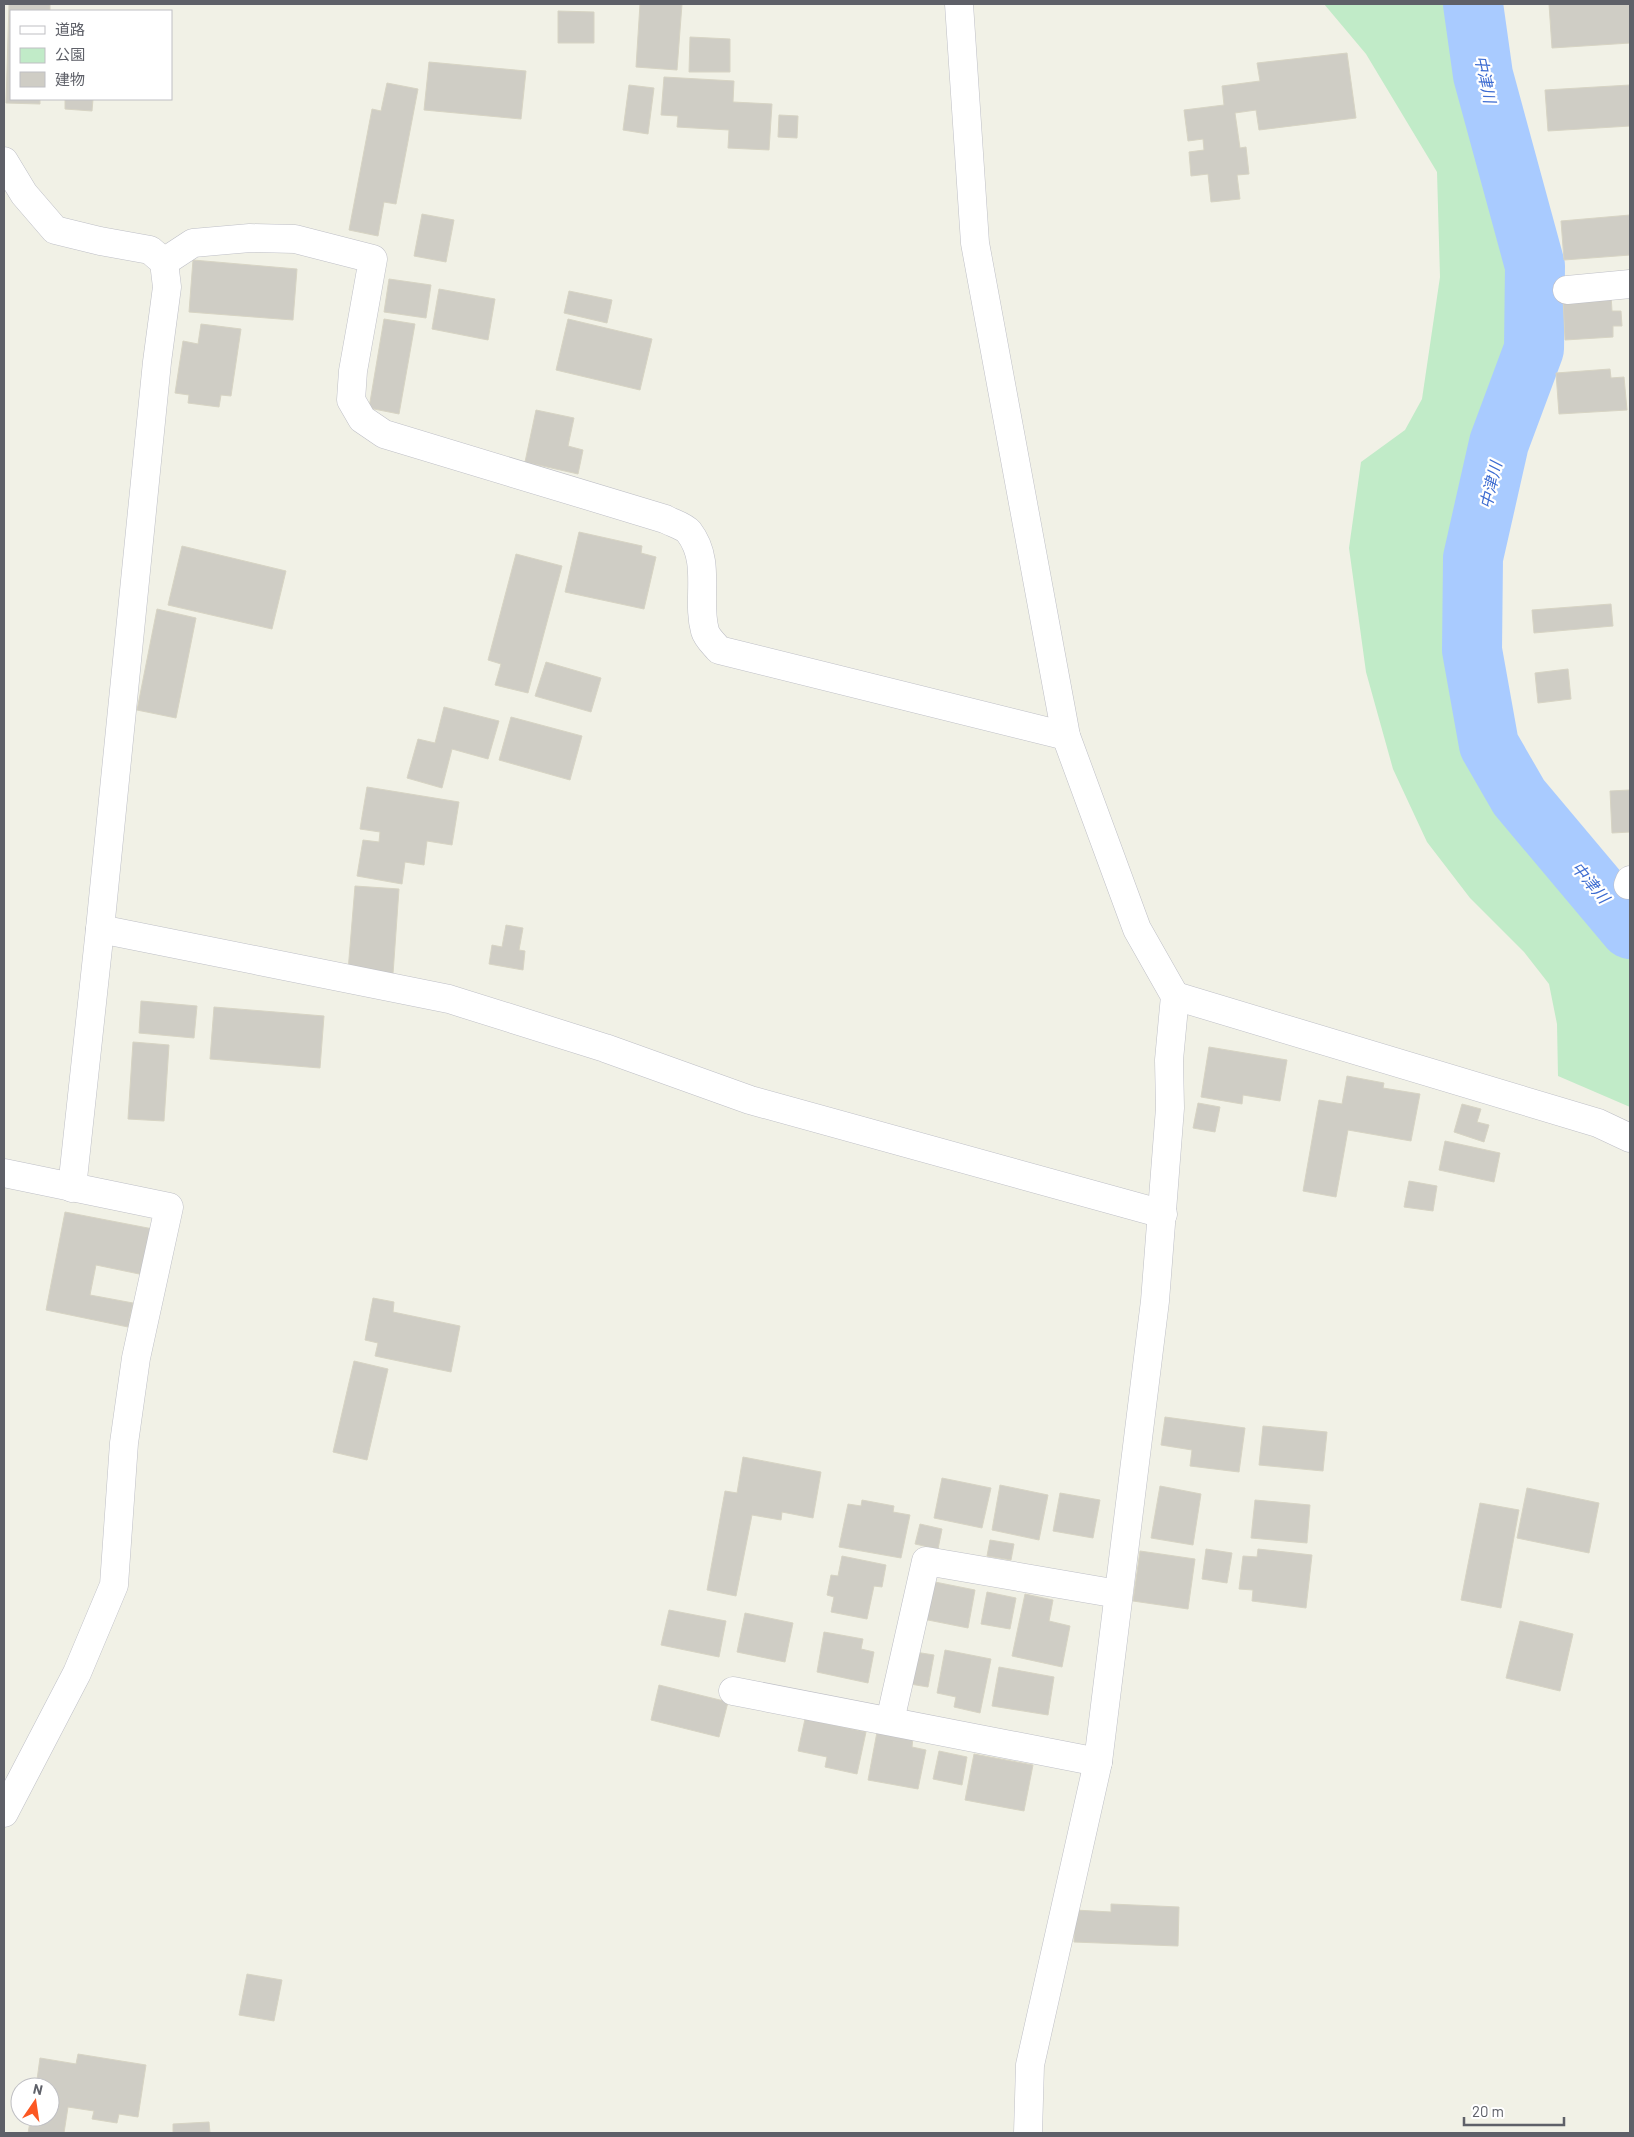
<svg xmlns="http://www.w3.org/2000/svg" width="1634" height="2137" viewBox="0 0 1634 2137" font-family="Barlow,'Noto Sans JP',sans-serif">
	<rect width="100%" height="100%" fill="#f1f1e6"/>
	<path fill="#c1ebc8" d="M1324,4H1455V11L1476,121L1520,266L1518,330L1483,416L1454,541L1453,666L1490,790L1630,953V1107L1558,1076L1557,1024L1549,984L1524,952L1470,898L1427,842L1393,769L1366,672L1349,548L1361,462L1405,430L1422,399L1440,277L1437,172L1366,54Z"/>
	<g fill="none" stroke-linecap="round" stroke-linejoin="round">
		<path stroke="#a9cbff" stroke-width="60" d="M1473,4L1483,75L1535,266L1534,349L1499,443L1473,558L1472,650L1489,745L1519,797L1630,929"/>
	</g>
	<g fill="#cfcdc5" stroke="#d7d4c4">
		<path d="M9,4H50V11H11V99H40V104L6,103Z"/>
		<path d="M640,4H682L677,70L636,67Z"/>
		<path d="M1549,4H1630V43L1552,48Z"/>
		<path d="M558,11L594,12V43H558Z"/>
		<path d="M690,37L730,39V72H689Z"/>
		<path d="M1347,53L1356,118L1259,130L1256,110L1235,113L1240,148L1246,147L1249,174L1237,175L1240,199L1211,202L1208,174L1191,176L1189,152L1204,150L1203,139L1188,141L1184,110L1224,105L1222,86L1260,81L1257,63Z"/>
		<path d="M429,62L526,71L521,119L424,110Z"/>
		<path d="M664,77L734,81L733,102L772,104L769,150L728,148L729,130L677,127L678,116L661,115Z"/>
		<path d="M387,83L418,89L396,204L384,202L378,236L349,230L372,109L381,111Z"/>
		<path d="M629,85L654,88L648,134L623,130Z"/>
		<path d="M1630,85V126L1548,131L1545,90Z"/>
		<path d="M65,99H93L92,111L65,109Z"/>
		<path d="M779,115L798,116L797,138L778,137Z"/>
		<path d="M422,214L454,220L446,262L414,256Z"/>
		<path d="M1630,215V255L1564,260L1561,221Z"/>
		<path d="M193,260L297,269L293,320L189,312Z"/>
		<path d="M389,279L431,285L426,318L384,312Z"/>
		<path d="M439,289L495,299L488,340L432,329Z"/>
		<path d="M569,291L612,300L607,323L564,313Z"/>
		<path d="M1611,295L1612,311H1621L1622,326H1613V337L1565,340L1563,298Z"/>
		<path d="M384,319L415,324L399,414L369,408Z"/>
		<path d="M568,319L652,339L640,390L556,370Z"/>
		<path d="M201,324L241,329L231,396L221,395L219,407L188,403L189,395L175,393L183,341L198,344Z"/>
		<path d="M1610,369L1611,378L1624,377L1627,410L1559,414L1556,373Z"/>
		<path d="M536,410L574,418L568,446L583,450L578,474L525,462Z"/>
		<path d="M579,532L642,546L641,553L656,557L644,609L565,592Z"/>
		<path d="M182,546L286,571L272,629L168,605Z"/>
		<path d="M516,554L562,566L528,693L495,685L501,664L488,660Z"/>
		<path d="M1611,604L1613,626L1534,633L1532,610Z"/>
		<path d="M157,609L196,618L176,718L137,710Z"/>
		<path d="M546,662L601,678L591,712L535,696Z"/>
		<path d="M1568,669L1571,699L1538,703L1535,673Z"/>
		<path d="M444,707L499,721L488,759L452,749L442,788L407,778L418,739L435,743Z"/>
		<path d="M511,717L582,736L570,780L499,760Z"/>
		<path d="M367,787L459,802L452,845L427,841L424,865L405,862L402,884L357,876L363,840L379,842L380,832L360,829Z"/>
		<path d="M1630,790V832L1612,833L1610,791Z"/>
		<path d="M355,886L399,889L393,974L348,971Z"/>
		<path d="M506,925L523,928L519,950L525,951L523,970L489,964L492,945L502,947Z"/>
		<path d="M141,1001L197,1006L194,1038L139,1033Z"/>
		<path d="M214,1007L324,1016L320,1068L210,1059Z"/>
		<path d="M133,1042L169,1045L164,1121L128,1119Z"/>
		<path d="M1209,1047L1287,1060L1280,1101L1243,1095L1242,1104L1201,1097Z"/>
		<path d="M1347,1076L1384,1083L1383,1088L1420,1094L1411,1141L1348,1130L1336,1197L1303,1191L1319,1100L1342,1104Z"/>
		<path d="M1198,1103L1220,1107L1215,1132L1193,1128Z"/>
		<path d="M1462,1104L1481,1109L1477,1122L1489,1125L1484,1142L1454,1132Z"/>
		<path d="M1445,1141L1500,1153L1494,1182L1439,1170Z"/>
		<path d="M1409,1181L1437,1186L1433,1211L1404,1207Z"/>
		<path d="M65,1212L153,1229L144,1275L96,1265L90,1295L133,1303L128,1327L46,1310Z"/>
		<path d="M373,1298L394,1302L393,1312L460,1326L451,1372L375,1356L378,1343L365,1340Z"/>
		<path d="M354,1361L388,1369L367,1460L333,1452Z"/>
		<path d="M1165,1417L1245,1428L1239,1472L1190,1466L1192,1450L1161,1445Z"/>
		<path d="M1263,1426L1327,1432L1323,1471L1259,1465Z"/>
		<path d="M743,1457L821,1472L813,1518L782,1512L781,1520L752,1515L736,1596L707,1590L725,1491L737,1493Z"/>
		<path d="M942,1478L991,1488L982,1528L934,1518Z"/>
		<path d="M1000,1485L1048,1495L1039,1540L992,1530Z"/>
		<path d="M1160,1486L1201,1494L1193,1545L1151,1538Z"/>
		<path d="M1527,1488L1599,1503L1589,1553L1517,1538Z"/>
		<path d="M1060,1493L1100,1500L1093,1538L1053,1531Z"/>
		<path d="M862,1500L894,1506L893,1512L910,1515L901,1558L839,1547L848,1504L861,1506Z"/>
		<path d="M1255,1500L1310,1505L1307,1543L1251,1538Z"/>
		<path d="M1480,1503L1519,1510L1501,1608L1461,1600Z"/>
		<path d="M920,1524L942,1529L938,1549L915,1544Z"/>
		<path d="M990,1540L1014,1544L1011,1560L987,1556Z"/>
		<path d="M1206,1549L1232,1553L1227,1583L1202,1579Z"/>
		<path d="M1258,1549L1312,1555L1306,1608L1252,1601L1253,1590L1239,1589L1243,1556L1257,1557Z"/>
		<path d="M1140,1551L1195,1559L1188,1609L1133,1601Z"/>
		<path d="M842,1556L886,1565L882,1587L874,1586L867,1619L831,1612L834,1597L827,1595L831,1575L838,1576Z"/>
		<path d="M930,1581L975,1590L968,1628L923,1619Z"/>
		<path d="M987,1592L1016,1598L1010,1629L981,1624Z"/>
		<path d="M1025,1594L1053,1600L1049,1621L1070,1626L1062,1667L1012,1656Z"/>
		<path d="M669,1610L726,1621L719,1657L661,1645Z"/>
		<path d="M745,1613L793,1623L785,1662L737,1652Z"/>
		<path d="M1520,1621L1573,1634L1560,1691L1506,1678Z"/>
		<path d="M824,1632L863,1639L861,1649L874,1652L868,1683L817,1672Z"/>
		<path d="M945,1650L991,1659L980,1713L954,1707L956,1697L937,1693Z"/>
		<path d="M915,1652L934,1655L928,1687L910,1684Z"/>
		<path d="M999,1667L1054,1677L1048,1715L992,1706Z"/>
		<path d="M659,1685L728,1702L719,1737L651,1720Z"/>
		<path d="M805,1719L866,1732L857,1774L825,1767L827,1757L798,1751Z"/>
		<path d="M877,1732L913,1738L912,1747L926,1750L918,1789L868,1780Z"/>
		<path d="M939,1751L967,1757L962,1785L933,1779Z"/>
		<path d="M974,1754L1033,1765L1024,1811L965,1800Z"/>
		<path d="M1111,1904L1179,1907L1178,1946L1074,1942L1075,1910L1111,1912Z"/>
		<path d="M247,1974L282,1980L274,2021L239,2015Z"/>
		<path d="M78,2054L146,2065L138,2117L119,2114L117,2123L92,2119L94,2111L68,2107L64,2133H28L31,2117H50V2087H36L40,2058L76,2064Z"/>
		<path d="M209,2122L210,2133H173V2124Z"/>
	</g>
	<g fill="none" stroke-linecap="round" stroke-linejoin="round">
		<g stroke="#bebfc6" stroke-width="29">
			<g id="minor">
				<path d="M959,4L975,243L1066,736L1137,929L1175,996L1169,1060L1170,1108L1155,1301L1098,1762L1030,2065L1028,2133"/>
				<path d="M4,161L24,194L55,230L100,241L150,250L164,262L167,287L157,362L100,929L72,1188"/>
				<path d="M164,262L193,243L250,238L295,239L373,259L353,371L351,400L362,419L384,434L665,519C672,523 684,526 689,532C712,562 696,599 705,631C707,638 715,645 719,650L1066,736"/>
				<path d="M1567,290L1630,284"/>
				<path d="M1628,885L1630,880"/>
				<path d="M100,929L449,999L605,1048L750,1100L1163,1214"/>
				<path d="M1175,996L1598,1123L1630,1138"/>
				<path d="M4,1173L169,1207L136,1358L124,1443L114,1585L77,1673L4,1813"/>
				<path d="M733,1691L1098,1762"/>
				<path d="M890,1721L926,1561L1118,1594"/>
			</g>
		</g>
		<use href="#minor" stroke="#fff" stroke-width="28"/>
	</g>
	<g text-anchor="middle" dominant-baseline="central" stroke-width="4.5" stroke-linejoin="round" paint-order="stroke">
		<g font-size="16" font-style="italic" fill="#3d6cd1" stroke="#fff">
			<text transform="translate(1486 79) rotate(78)">中津川</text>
			<text transform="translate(1490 485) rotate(-77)">中津川</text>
			<text transform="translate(1591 882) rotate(50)">中津川</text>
		</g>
	</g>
	<rect width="1634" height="2137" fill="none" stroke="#5e6068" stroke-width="10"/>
	<rect x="10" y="10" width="162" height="90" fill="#ffffff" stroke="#bfbfc3"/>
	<rect x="20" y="26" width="25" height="8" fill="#ffffff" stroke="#bfbfc3"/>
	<text x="55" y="35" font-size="15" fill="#5e6068">道路</text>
	<rect x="20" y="48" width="25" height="15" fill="#c1ebc8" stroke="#bfbfc3"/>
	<text x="55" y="60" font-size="15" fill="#5e6068">公園</text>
	<rect x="20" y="72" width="25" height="15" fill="#cfcdc5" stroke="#bfbfc3"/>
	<text x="55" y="85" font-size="15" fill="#5e6068">建物</text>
	<g transform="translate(35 2102) rotate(13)"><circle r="24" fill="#ffffff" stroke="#bfbfc3"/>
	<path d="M0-4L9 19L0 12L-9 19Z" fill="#fc5722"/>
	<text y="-8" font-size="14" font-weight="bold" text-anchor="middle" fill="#5e6068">N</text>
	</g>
	<path d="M1464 2117v8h100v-8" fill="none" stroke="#5e6068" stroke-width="2.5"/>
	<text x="1472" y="2117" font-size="15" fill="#5e6068" stroke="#ffffff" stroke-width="4" paint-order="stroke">20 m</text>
</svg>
